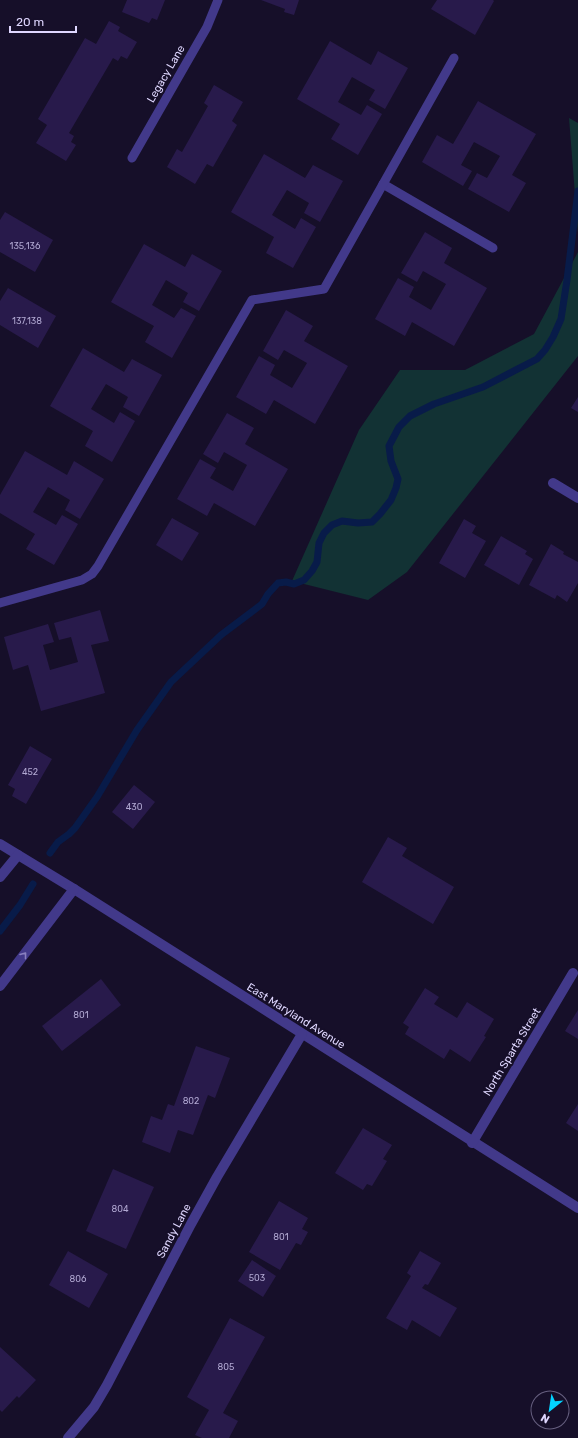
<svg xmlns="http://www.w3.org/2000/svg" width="578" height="1438" viewBox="0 0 578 1438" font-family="Rubik,sans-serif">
	<rect width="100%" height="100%" fill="#160f29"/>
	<g fill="#123234">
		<path d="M569,118L578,123V233Z"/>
		<path d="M578,252V356L407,572L368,600L292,581L359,430L400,370H465L534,334Z"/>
	</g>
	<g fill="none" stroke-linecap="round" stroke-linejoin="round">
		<g stroke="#081b49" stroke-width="7">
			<path d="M50,853L58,842L69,834L75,828L97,797L137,730L171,682L221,635L262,604L268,594L278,583L286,582L294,584L304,580L312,571L317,562L319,543L324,533L332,525L342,521L358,523L372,522L380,514L391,500L396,488L398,479L391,461L389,446L399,427L410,416L434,404L483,387L537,359L545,350L553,337L561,319L567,280L578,191"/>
			<path d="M0,931L20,905L33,884"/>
		</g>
	</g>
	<g fill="#281a4b">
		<path d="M127,0H165L157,20L152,18L149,23L122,12Z"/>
		<path d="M261,0H299L294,15L284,12L285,9Z"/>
		<path d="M437,0H493L494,1L475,35L431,9Z"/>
		<path d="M109,21L120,27L118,31L137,42L127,59L121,56L118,61L113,58L69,133L74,136L71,142L76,145L66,161L36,143L47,125L38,119L85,38L96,44Z"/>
		<path d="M330,41L371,65L378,51L408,68L385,109L369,100L375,90L352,77L338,102L361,115L367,105L382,114L358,155L331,139L340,124L297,99Z"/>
		<path d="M214,85L243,102L232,121L237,125L213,167L207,164L195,184L167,167L177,149L182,152L208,106L204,103Z"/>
		<path d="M478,101L536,134L512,175L526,183L509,212L468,189L477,173L487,178L500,156L474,142L461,165L472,171L463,186L422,162L437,135L453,144Z"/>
		<path d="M264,154L305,178L313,165L343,181L320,222L304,213L309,203L287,190L272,215L295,229L301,218L316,227L293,268L266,253L274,237L231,212Z"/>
		<path d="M5,212L53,240L35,272L0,252V220Z"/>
		<path d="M425,232L452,248L444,263L487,288L454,346L412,322L405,336L375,319L398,278L414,287L409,297L431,310L446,284L423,271L417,282L401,273Z"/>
		<path d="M144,244L185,267L192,254L222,271L199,311L183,302L188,293L166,280L152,305L174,318L181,308L196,316L172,358L145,342L154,326L111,302Z"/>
		<path d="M8,288L56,316L38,348L0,325V301Z"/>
		<path d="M286,310L313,326L304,341L348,366L315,424L274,400L266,414L236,397L259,356L275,365L270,375L292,388L307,363L284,350L278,360L263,351Z"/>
		<path d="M83,348L124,372L132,359L162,375L139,416L123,407L128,397L106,384L91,409L114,423L120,412L135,421L112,462L85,446L93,431L50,406Z"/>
		<path d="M578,397V412L571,408Z"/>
		<path d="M227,413L254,428L245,444L288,469L255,526L214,503L207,516L177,499L200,459L216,468L210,478L233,491L247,465L224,452L218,463L203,454Z"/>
		<path d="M25,451L67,475L74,461L104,479L80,519L65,510L70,500L48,487L33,512L56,525L62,515L78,524L54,565L26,549L35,534L0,513V495Z"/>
		<path d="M172,518L199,533L182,561L156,545Z"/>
		<path d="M464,519L476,526L472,533L486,541L465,578L439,563Z"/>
		<path d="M501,536L527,551L525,554L533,559L519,585L484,565Z"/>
		<path d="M551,544L564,552L563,554L578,562V583L567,602L557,595L555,599L529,585Z"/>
		<path d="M100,610L109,641L91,645L105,693L41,711L28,665L13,670L4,637L48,624L54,642L43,645L50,670L78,662L71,637L59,640L54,623Z"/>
		<path d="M30,746L52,759L26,804L12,796L15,789L8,785Z"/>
		<path d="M134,785L155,802L133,829L112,812Z"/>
		<path d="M388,837L407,848L402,856L454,887L433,924L362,882Z"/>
		<path d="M101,979L121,1005L62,1051L42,1026Z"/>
		<path d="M425,988L439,997L434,1004L457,1018L467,1002L494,1019L484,1036L486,1037L470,1062L450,1049L444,1059L405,1034L409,1027L403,1023Z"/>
		<path d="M578,1010V1039L565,1031Z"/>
		<path d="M196,1046L230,1058L215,1098L208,1095L193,1135L178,1130L170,1153L142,1142L151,1116L162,1120L168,1104L174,1106Z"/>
		<path d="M578,1104V1131L566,1123Z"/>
		<path d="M363,1128L392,1145L383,1159L387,1161L372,1186L367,1184L363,1190L335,1173Z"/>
		<path d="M113,1169L154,1187L126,1249L86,1231Z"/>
		<path d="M279,1201L308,1218L302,1229L308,1232L301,1245L296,1243L280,1270L249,1252Z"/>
		<path d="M68,1251L108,1274L89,1308L49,1285Z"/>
		<path d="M420,1251L441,1263L428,1285L425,1284L422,1288L457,1308L440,1337L412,1320L407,1330L386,1318L411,1276L407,1273Z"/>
		<path d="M252,1260L276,1276L263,1297L238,1281Z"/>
		<path d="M230,1318L265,1337L223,1413L238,1421L229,1438H202L195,1435L209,1410L187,1397Z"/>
		<path d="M0,1347L36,1380L19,1398L17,1396L2,1412L0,1410Z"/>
	</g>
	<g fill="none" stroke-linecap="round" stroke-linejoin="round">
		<g stroke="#42398a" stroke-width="9">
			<path d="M132,158L207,27L218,0"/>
			<path d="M383,184L493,248"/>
			<path d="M0,603L82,580L92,574L98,566L252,300L324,289L454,58"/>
		</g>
		<g stroke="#42398a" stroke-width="10">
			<path d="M553,483L578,498"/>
			<path d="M0,844L74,889L578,1208"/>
			<path d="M0,877L18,855"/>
			<path d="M0,986L74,889"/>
			<path d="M472,1143L573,973"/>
			<path d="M68,1438L94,1407L107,1385L191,1224L217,1177L302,1034"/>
		</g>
	</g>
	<defs><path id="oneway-chevron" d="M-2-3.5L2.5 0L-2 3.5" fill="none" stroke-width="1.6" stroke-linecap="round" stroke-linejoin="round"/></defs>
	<use stroke="#8980bf" href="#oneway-chevron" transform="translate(24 955) rotate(-52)"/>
	<g text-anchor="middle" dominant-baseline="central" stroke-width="4" stroke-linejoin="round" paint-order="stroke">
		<g font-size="9" fill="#b1a8d2">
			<text x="25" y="246">135,136</text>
			<text x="27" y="321">137,138</text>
			<text x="30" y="772">452</text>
			<text x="134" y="807">430</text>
			<text x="81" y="1015">801</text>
			<text x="191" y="1101">802</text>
			<text x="120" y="1209">804</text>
			<text x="281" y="1237">801</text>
			<text x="257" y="1278">503</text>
			<text x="78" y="1279">806</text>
			<text x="226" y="1367">805</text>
		</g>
		<g font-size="11" fill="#dfd7ff" stroke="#160f29">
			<text transform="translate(166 74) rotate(-60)">Legacy Lane</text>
			<text transform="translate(296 1016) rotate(32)">East Maryland Avenue</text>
			<text transform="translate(512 1052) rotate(-59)">North Sparta Street</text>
			<text transform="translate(174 1231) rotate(-62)">Sandy Lane</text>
		</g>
	</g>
	<g transform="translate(550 1410) rotate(210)"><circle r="19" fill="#160f29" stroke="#665f7f"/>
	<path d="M0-3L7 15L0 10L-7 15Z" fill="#03d2ff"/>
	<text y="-6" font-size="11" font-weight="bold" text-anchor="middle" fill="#dfd7ff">N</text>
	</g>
	<path d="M10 26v6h66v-6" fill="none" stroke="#dfd7ff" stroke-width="2"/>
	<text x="16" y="26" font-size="12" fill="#dfd7ff" stroke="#160f29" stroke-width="3" paint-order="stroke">20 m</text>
</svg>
